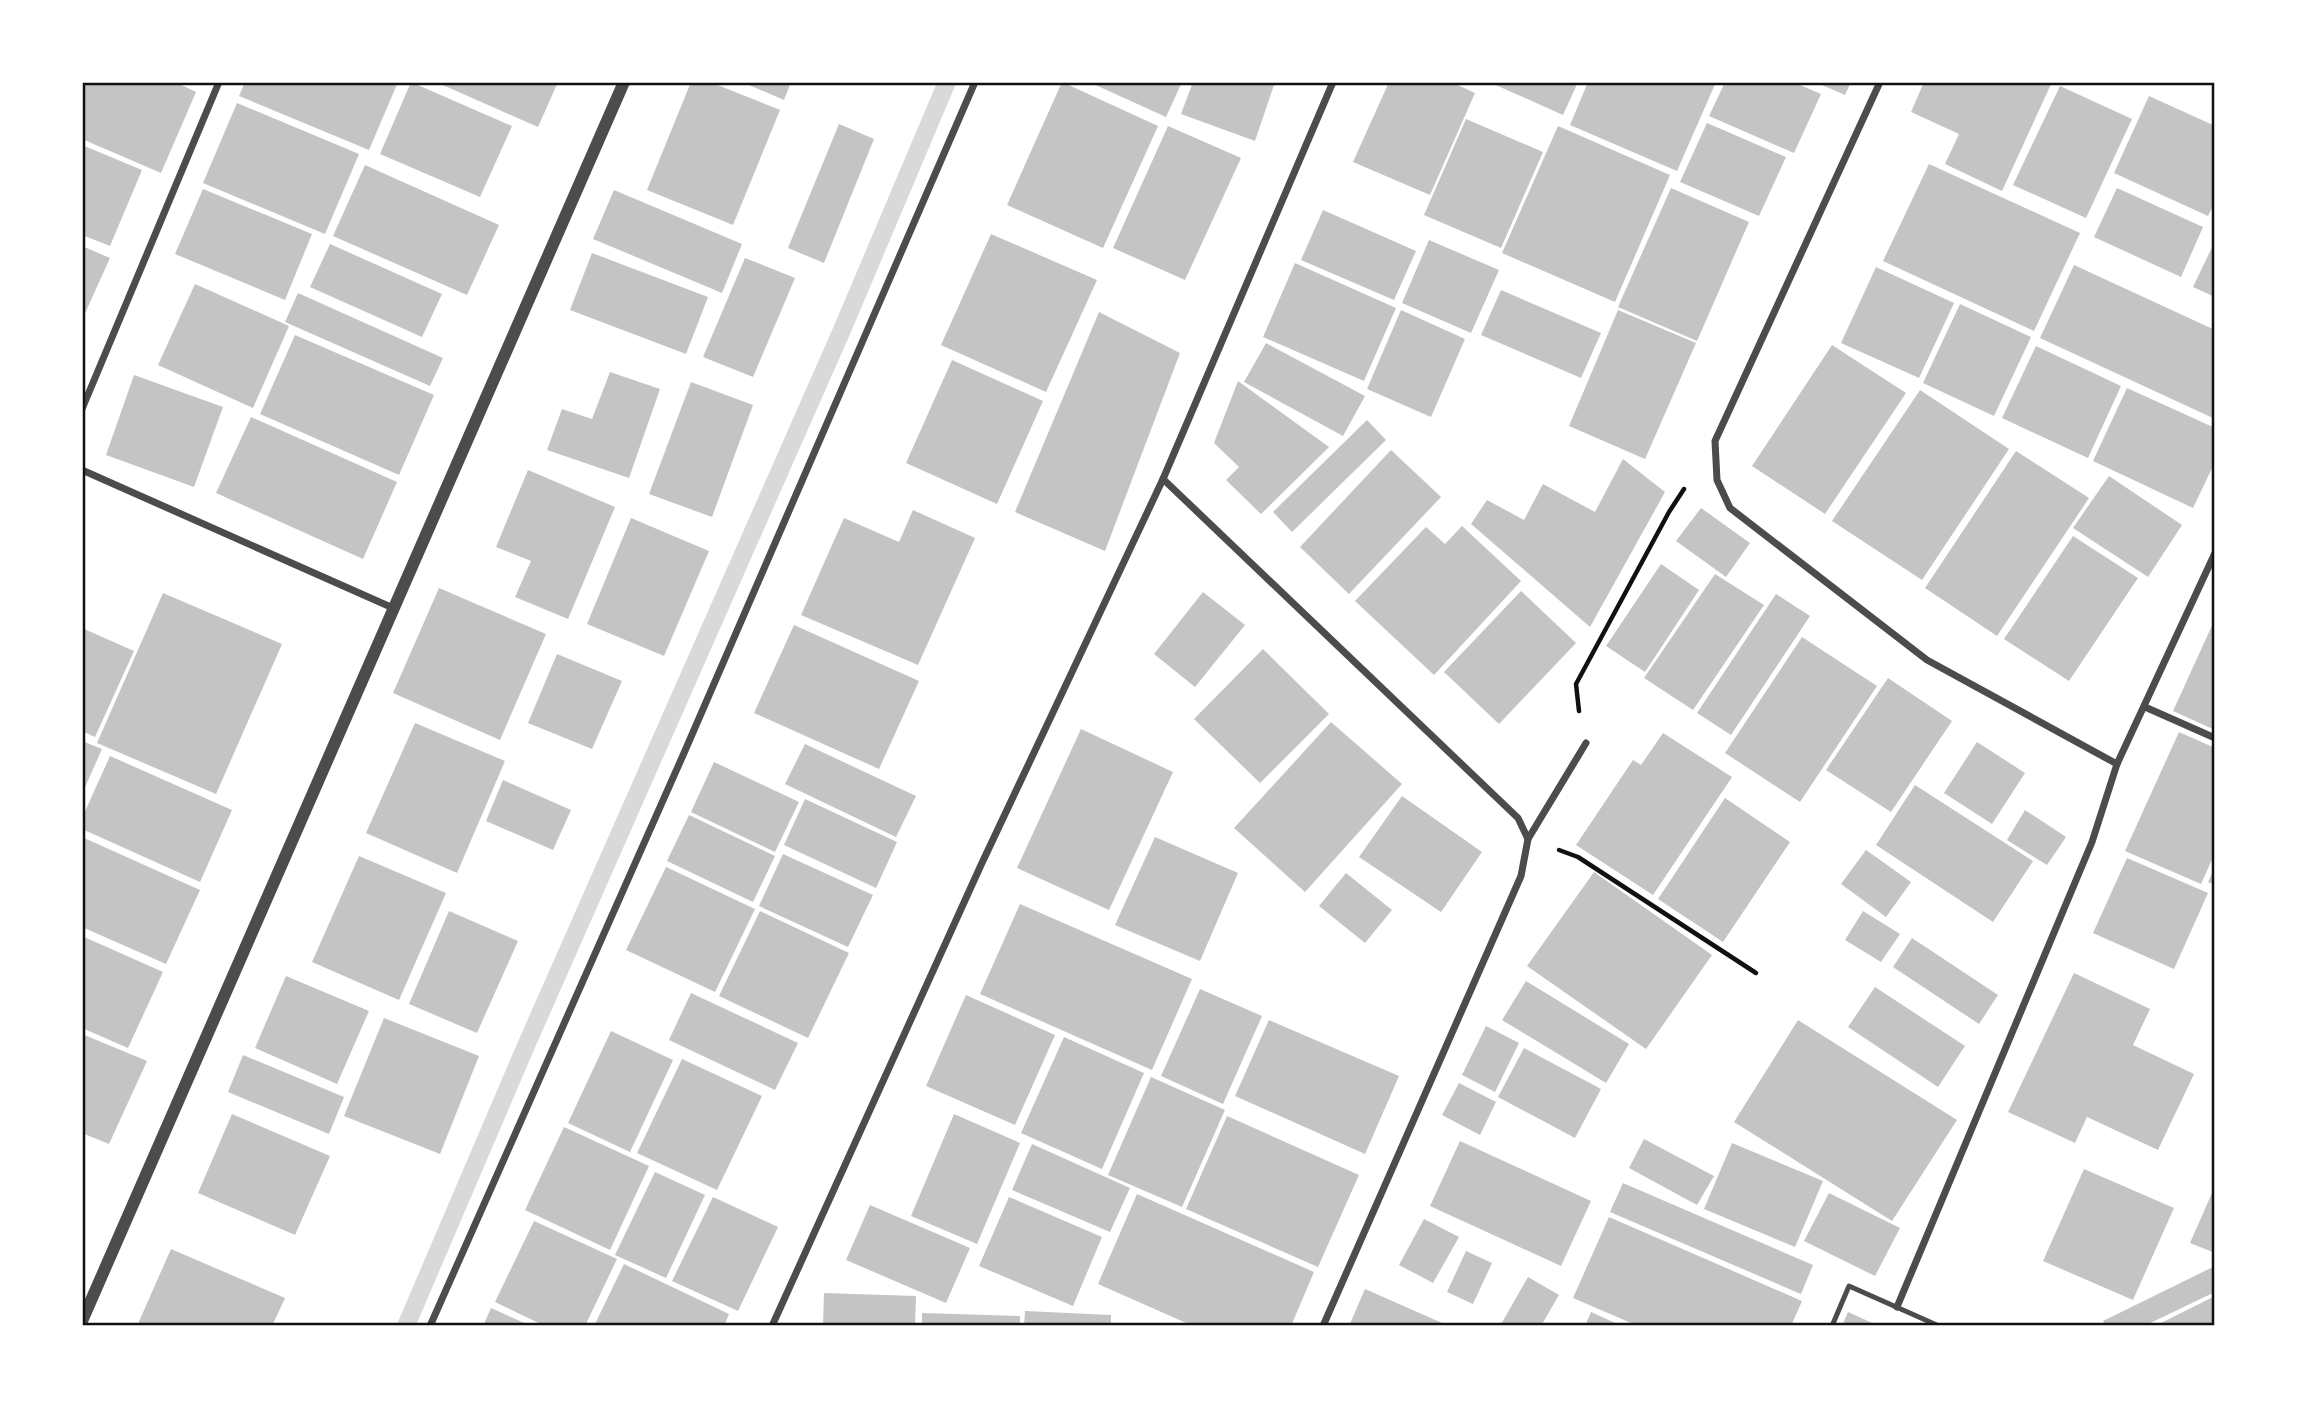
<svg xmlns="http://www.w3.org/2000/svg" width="2297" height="1408" viewBox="0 0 2297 1408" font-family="'Alegreya Sans',sans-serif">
	<rect width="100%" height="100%" fill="#fff"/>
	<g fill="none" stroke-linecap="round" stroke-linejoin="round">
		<path stroke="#d9d9d9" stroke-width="18" d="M406,1326L525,1048L842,330L947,82"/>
	</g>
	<g fill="#c4c4c4">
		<path d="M82,82H175L196,92L161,173L82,139Z"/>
		<path d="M245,82H398L369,150L239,96Z"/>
		<path d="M411,82L512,126L480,197L380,154Z"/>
		<path d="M436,82H558L538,127Z"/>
		<path d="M691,82H710L780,110L733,225L647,190Z"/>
		<path d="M742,82H791L784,100Z"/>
		<path d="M1062,82L1158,126L1103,248L1007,205Z"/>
		<path d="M1089,82H1182L1166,117Z"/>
		<path d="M1193,82H1275L1255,141L1181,114Z"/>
		<path d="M1389,82H1451L1475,93L1430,195L1353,162Z"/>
		<path d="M1489,82H1578L1563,115Z"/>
		<path d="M1588,82H1716L1677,171L1570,125Z"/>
		<path d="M1725,82H1793L1821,94L1794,153L1709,116Z"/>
		<path d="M1815,82H1851L1845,95Z"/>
		<path d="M1924,82H2052L2002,191L1945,164L1959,134L1911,112Z"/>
		<path d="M2060,86L2132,119L2086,218L2013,185Z"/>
		<path d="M2149,96L2215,126V202L2208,216L2114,173Z"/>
		<path d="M237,103L359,154L325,234L203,183Z"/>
		<path d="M1466,119L1543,152L1501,248L1424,215Z"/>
		<path d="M1707,123L1786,157L1759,216L1680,182Z"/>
		<path d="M839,124L874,139L824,263L788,248Z"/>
		<path d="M1168,126L1241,158L1185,280L1113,248Z"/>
		<path d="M1558,126L1670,175L1615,302L1502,253Z"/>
		<path d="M82,145L142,170L110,246L82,235Z"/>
		<path d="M1929,164L2080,233L2034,331L1883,261Z"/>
		<path d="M365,165L499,225L467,295L333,236Z"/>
		<path d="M1671,188L1749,222L1697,341L1618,307Z"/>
		<path d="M2117,188L2203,227L2181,277L2094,237Z"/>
		<path d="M203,189L312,234L285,300L175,254Z"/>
		<path d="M614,190L742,244L722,293L593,239Z"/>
		<path d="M1323,210L1416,251L1394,300L1301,260Z"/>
		<path d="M991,234L1097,280L1046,392L941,345Z"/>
		<path d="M1429,240L1499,270L1471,333L1402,303Z"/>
		<path d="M2215,241V297L2193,287Z"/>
		<path d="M330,244L442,294L422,337L310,287Z"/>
		<path d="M82,246L110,258L82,320Z"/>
		<path d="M592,253L708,297L686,354L570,310Z"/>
		<path d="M745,258L795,278L753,377L703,357Z"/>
		<path d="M1295,263L1396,308L1364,381L1263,337Z"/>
		<path d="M2074,265L2215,330V419L2040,338Z"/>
		<path d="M1876,267L1954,303L1919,378L1841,343Z"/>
		<path d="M195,284L289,326L253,408L158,365Z"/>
		<path d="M1501,290L1601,333L1581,378L1481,335Z"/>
		<path d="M298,293L443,358L430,386L285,322Z"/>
		<path d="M1960,304L2031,337L1994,416L1923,383Z"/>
		<path d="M1401,310L1465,339L1431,417L1367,389Z"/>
		<path d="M1618,310L1696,343L1645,459L1569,426Z"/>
		<path d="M1099,312L1180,353L1105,551L1015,512Z"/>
		<path d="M295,335L434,395L399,475L260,414Z"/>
		<path d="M1266,343L1365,396L1343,436L1244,382Z"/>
		<path d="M1832,345L1906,393L1825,514L1752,466Z"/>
		<path d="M2036,346L2121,386L2088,458L2002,418Z"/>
		<path d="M952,360L1043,401L997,504L906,463Z"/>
		<path d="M610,372L660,389L629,478L547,450L562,409L592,419Z"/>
		<path d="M134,375L223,407L194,487L106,455Z"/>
		<path d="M1238,381L1329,447L1261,514L1226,480L1239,467L1214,443Z"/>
		<path d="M691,382L753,405L712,517L649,494Z"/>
		<path d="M2127,388L2215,428V462L2193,508L2093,461Z"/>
		<path d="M1920,390L2009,449L1922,580L1832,521Z"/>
		<path d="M251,417L397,482L363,559L216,493Z"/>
		<path d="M1367,420L1386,440L1292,532L1273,512Z"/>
		<path d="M1391,450L1441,497L1349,594L1300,547Z"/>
		<path d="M2016,451L2089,498L1997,636L1925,588Z"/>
		<path d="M1623,459L1665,492L1590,627L1471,524L1487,500L1524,520L1543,484L1595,512Z"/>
		<path d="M528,470L615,507L568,619L515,597L531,561L496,547Z"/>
		<path d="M2109,476L2182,525L2148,577L2073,528Z"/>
		<path d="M1701,508L1750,543L1726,577L1676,541Z"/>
		<path d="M913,510L975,538L918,665L801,615L844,518L899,542Z"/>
		<path d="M631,518L709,551L664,656L587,624Z"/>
		<path d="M1462,526L1521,581L1434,675L1355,601L1426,527L1445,544Z"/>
		<path d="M2073,536L2138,578L2069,681L2004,639Z"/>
		<path d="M1661,564L1699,590L1645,672L1606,646Z"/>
		<path d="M1715,574L1764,605L1693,710L1644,678Z"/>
		<path d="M439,588L546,634L500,740L393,693Z"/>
		<path d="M1521,591L1576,643L1499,724L1444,672Z"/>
		<path d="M1203,592L1245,625L1195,687L1154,654Z"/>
		<path d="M163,593L282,644L216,794L97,743Z"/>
		<path d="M1776,594L1810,616L1731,735L1697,713Z"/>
		<path d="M2215,619V730L2173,711Z"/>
		<path d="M794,625L919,681L879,769L754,713Z"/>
		<path d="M82,628L134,651L95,737L82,731Z"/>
		<path d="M1802,637L1877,686L1800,802L1725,753Z"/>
		<path d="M1263,649L1329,714L1260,783L1194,719Z"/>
		<path d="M557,654L622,681L592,749L528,723Z"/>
		<path d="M1888,678L1952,721L1891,812L1826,770Z"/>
		<path d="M1331,722L1402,784L1305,892L1234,828Z"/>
		<path d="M415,723L505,761L457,873L366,833Z"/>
		<path d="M1081,729L1173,772L1109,910L1017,868Z"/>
		<path d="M2179,732L2215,748V853L2201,884L2125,851Z"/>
		<path d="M1663,733L1732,777L1653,895L1576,845L1633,760L1641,765Z"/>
		<path d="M82,741L102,749L82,794Z"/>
		<path d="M1977,742L2025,773L1992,824L1944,793Z"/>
		<path d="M805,744L916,796L896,837L785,784Z"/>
		<path d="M110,756L232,810L200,882L82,829V818Z"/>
		<path d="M714,762L799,802L775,852L691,812Z"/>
		<path d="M503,780L571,810L553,850L486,821Z"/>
		<path d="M1915,785L2033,861L1993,922L1876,845Z"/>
		<path d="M1402,796L1482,852L1441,912L1359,857Z"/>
		<path d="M1725,798L1790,842L1723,942L1658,899Z"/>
		<path d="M805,799L897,842L876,888L784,845Z"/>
		<path d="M2025,810L2066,837L2047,865L2007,840Z"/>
		<path d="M689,815L775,856L753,902L667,861Z"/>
		<path d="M82,837L200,890L166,964L82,927Z"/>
		<path d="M1155,837L1238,873L1200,961L1115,925Z"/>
		<path d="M1866,850L1911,882L1886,917L1841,884Z"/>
		<path d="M783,854L873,895L848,947L759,906Z"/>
		<path d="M359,856L446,893L399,1000L312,962Z"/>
		<path d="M2127,858L2208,893L2174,969L2093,933Z"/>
		<path d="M666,867L755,909L715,992L626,950Z"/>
		<path d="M2215,867V885L2208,882Z"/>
		<path d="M1594,872L1712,955L1646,1049L1527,966Z"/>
		<path d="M1346,873L1392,910L1365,943L1319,906Z"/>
		<path d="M1020,904L1192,979L1152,1070L980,994Z"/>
		<path d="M449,911L518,941L477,1033L409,1004Z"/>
		<path d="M760,911L849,953L808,1038L719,996Z"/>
		<path d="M1863,911L1900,934L1881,962L1845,940Z"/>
		<path d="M82,936L163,972L128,1048L82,1028Z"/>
		<path d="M1912,938L1998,995L1979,1024L1893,967Z"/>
		<path d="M2074,973L2150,1009L2133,1045L2194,1074L2158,1150L2087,1117L2075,1143L2008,1112Z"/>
		<path d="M286,976L369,1011L337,1084L255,1048Z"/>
		<path d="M1526,981L1629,1044L1606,1083L1502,1020Z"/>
		<path d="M1875,987L1965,1046L1938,1087L1848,1027Z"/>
		<path d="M1200,989L1262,1016L1223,1104L1161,1076Z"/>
		<path d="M691,993L798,1043L775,1090L669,1040Z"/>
		<path d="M966,995L1055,1035L1015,1125L926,1086Z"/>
		<path d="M384,1018L479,1056L440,1154L344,1116Z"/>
		<path d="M1269,1020L1399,1076L1365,1154L1235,1096Z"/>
		<path d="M1798,1020L1957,1120L1892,1221L1734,1122Z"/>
		<path d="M1486,1026L1519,1043L1495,1092L1462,1075Z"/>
		<path d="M611,1031L673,1060L630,1152L568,1123Z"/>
		<path d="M82,1034L147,1061L109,1144L82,1133Z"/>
		<path d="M1064,1037L1144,1073L1102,1169L1021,1133Z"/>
		<path d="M1524,1048L1601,1089L1575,1138L1498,1097Z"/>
		<path d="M243,1055L344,1097L329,1134L228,1092Z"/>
		<path d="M682,1059L762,1096L717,1190L637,1153Z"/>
		<path d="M1151,1077L1225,1110L1182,1207L1108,1175Z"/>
		<path d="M1459,1083L1496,1102L1480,1135L1442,1115Z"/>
		<path d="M232,1114L330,1156L295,1235L198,1193Z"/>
		<path d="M954,1114L1020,1143L977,1244L911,1216Z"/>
		<path d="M1227,1116L1359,1175L1318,1267L1186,1209Z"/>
		<path d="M564,1127L649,1166L610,1250L525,1210Z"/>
		<path d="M1644,1139L1714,1176L1697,1205L1629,1168Z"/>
		<path d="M1460,1141L1591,1201L1561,1266L1430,1206Z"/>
		<path d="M1732,1143L1823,1181L1795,1247L1704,1209Z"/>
		<path d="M1032,1144L1130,1188L1110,1232L1012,1190Z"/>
		<path d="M2084,1169L2174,1208L2133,1300L2043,1261Z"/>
		<path d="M655,1172L705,1195L666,1278L615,1255Z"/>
		<path d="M1623,1183L1813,1265L1801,1294L1610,1212Z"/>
		<path d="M2215,1186V1253L2190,1243Z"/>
		<path d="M1829,1193L1900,1228L1875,1276L1804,1241Z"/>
		<path d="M1137,1194L1314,1272L1291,1326H1193L1098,1284Z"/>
		<path d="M713,1197L778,1227L738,1311L672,1281Z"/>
		<path d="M1009,1197L1102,1237L1073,1306L979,1266Z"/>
		<path d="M870,1205L970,1248L946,1303L846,1260Z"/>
		<path d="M1609,1217L1802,1301L1791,1326H1638L1573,1298Z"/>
		<path d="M1424,1219L1459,1237L1433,1283L1399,1265Z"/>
		<path d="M534,1221L617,1259L585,1326H545L495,1302Z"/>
		<path d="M171,1249L285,1298L272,1326H137Z"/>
		<path d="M1466,1251L1492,1263L1473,1304L1447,1292Z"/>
		<path d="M624,1264L729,1314L724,1326H594Z"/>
		<path d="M2215,1266V1292L2144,1326H2106L2103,1321Z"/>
		<path d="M1528,1277L1559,1295L1541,1326H1500Z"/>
		<path d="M1365,1289L1449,1326H1349Z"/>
		<path d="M824,1293L916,1296L915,1326H823Z"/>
		<path d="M2215,1296V1326H2155Z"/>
		<path d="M491,1308L531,1326H483Z"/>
		<path d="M1025,1311L1111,1315V1326H1024Z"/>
		<path d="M1591,1312L1622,1326H1585Z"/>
		<path d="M1848,1312L1879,1326H1842Z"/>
		<path d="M922,1313L1020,1316V1326H922Z"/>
	</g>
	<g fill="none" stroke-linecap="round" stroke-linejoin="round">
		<g stroke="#111" stroke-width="4.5">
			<path d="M1579,711L1576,684L1669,512L1684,489"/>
			<path d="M1559,850L1578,857L1756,973"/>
		</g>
		<path stroke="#4c4c4c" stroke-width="5" d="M1832,1326L1849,1286L1939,1326"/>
		<g stroke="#4c4c4c" stroke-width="7">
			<path d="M1880,82L1715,441L1717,480L1730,508L1927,660L2117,764"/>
			<path d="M82,409L219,82"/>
			<path d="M82,470L393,608"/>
			<path d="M1163,479L1518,818L1528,839L1521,876L1323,1326"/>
			<path d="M2145,707L2215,738"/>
			<path d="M1528,839L1586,743"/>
			<path d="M1897,1307L2092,842L2117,764L2215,553"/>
			<path d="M430,1326L684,753L975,82"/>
			<path d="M772,1326L981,865L1163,479L1333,82"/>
		</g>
		<path stroke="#4c4c4c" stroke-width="12" d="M82,1321L624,82"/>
	</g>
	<rect width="2297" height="1408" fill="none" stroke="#ffffff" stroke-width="168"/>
	<rect x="84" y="84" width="2129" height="1240" fill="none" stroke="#111" stroke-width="2.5"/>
</svg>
